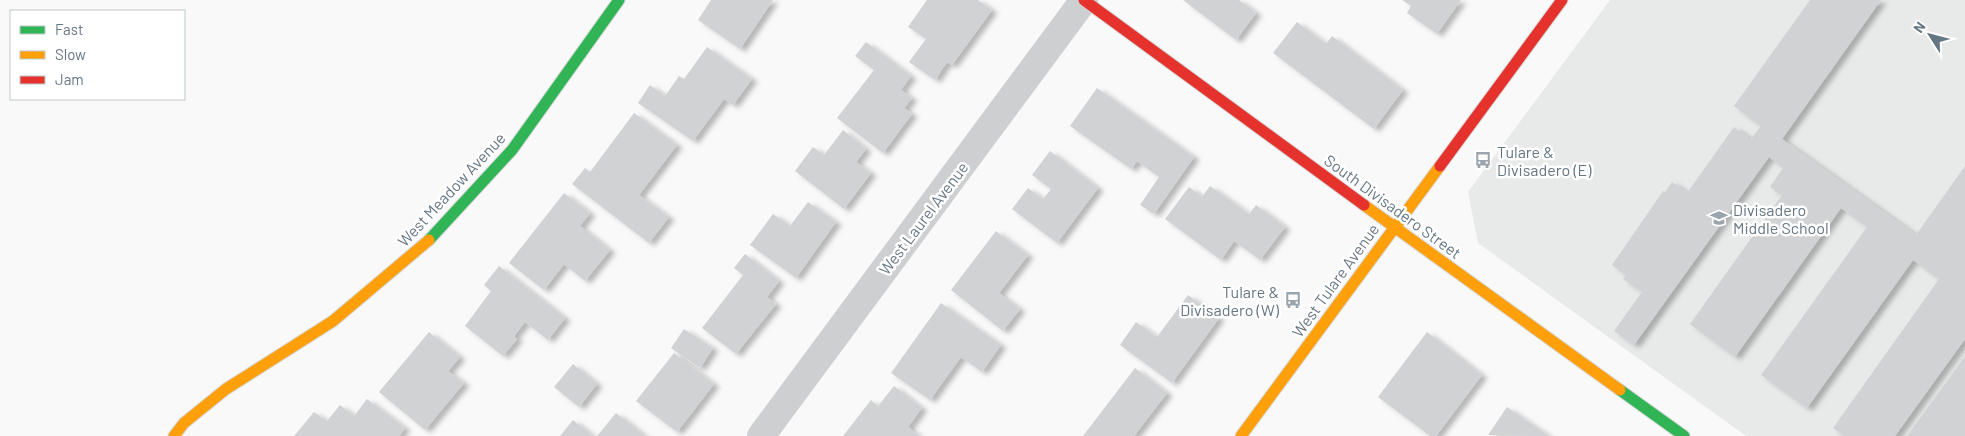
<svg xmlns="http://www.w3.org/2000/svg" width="1965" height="436" viewBox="0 0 1965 436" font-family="Barlow,sans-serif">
	<defs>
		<filter id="shadow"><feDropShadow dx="5.5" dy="3" stdDeviation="2.5" flood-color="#0004"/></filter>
	</defs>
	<rect width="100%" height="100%" fill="#f9f9f9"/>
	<path fill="#e8e9e9" d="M1610,0H1965V436H1746L1478,243L1468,192Z"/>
	<g fill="#d0d2d3" filter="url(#shadow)">
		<path d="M711,0H773L740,49L698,20Z"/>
		<path d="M927,0H978L992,10L952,65L947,62L935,80L909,62L926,39L908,27Z"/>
		<path d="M1183,0H1239L1256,13L1236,40Z"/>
		<path d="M1402,0H1461L1437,34L1407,13L1411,6Z"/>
		<path d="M1810,0H1881L1782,139L1916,235L1965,166V339L1895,436H1844L1833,428L1939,279L1913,260L1807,408L1761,375L1867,227L1841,208L1735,357L1690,324L1782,195L1770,187L1783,168L1769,157L1634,345L1614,331L1642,292L1623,279L1626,275L1612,265L1663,191L1665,192L1672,182L1687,193L1734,127L1751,139L1761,126L1734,106Z"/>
		<path d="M1297,22L1326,44L1332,36L1403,90L1374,129L1273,53Z"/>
		<path d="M866,42L911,76L901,90L912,98L904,108L912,114L883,153L837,118L874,70L855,56Z"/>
		<path d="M707,47L752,79L733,105L724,99L693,141L638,103L650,85L665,96L679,76L684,79Z"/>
		<path d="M1097,88L1194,157L1154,214L1140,205L1159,177L1137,161L1131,169L1070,126Z"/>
		<path d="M634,113L677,145L639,195L669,217L649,243L572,184L585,168L590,172Z"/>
		<path d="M843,130L866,149L856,162L871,173L844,209L795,171L813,147L824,155Z"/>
		<path d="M1050,151L1098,188L1057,243L1012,209L1028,188L1043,199L1051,189L1032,175Z"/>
		<path d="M1210,186L1249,214L1256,205L1285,227L1260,260L1234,241L1221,260L1165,219L1189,187L1202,197Z"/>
		<path d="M564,193L590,213L580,226L610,250L585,281L564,264L544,290L509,263Z"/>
		<path d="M808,202L836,222L796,278L750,245L773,214L790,226Z"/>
		<path d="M996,231L1028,255L999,293L1020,309L1003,331L951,290Z"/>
		<path d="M745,254L779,281L767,297L776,304L736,354L702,328L743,275L734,268Z"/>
		<path d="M499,266L565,318L548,340L525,322L514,336L517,339L503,356L465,326L491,291L484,285Z"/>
		<path d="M1188,295L1219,318L1172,383L1120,345L1136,322L1157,337Z"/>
		<path d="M941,303L1001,345L982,372L961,357L930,400L891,373Z"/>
		<path d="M684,329L713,348L700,368L671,348Z"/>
		<path d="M429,332L460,357L448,371L464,383L425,430L379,392Z"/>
		<path d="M1427,332L1482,375L1436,436H1430L1378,397Z"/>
		<path d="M674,353L714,384L677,432L636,401Z"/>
		<path d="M1965,356V436H1907Z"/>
		<path d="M573,364L597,384L579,407L554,387Z"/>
		<path d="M1135,368L1167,393L1134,436H1083Z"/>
		<path d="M894,386L922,408L908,427L919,436H843L871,400L878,406Z"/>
		<path d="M367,399L405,428L399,436H294L314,412L327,421L340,405L354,416Z"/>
		<path d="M1507,407L1549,436L1488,435Z"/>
		<path d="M616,413L645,436H597Z"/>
		<path d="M573,420L593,436H560Z"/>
	</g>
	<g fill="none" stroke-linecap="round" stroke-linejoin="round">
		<g stroke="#d5d6d7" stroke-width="13">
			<g id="fast">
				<path d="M429,240L512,150L619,0"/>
				<path d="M1620,390L1684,436"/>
			</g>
		</g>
		<g stroke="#d5d6d7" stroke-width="13">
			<g id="slow">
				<path d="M1364,205L1620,390"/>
				<path d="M174,436L184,423L226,389L333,321L429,240"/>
				<path d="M1241,436L1440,166"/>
			</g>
		</g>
		<g stroke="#d5d6d7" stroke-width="13">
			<g id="jam">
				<path d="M1084,0L1364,205"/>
				<path d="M1440,166L1562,0"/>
			</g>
		</g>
		<path stroke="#cecfd0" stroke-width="28" d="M761,436L1084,0"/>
		<use href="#fast" stroke="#30b455" stroke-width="11"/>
		<use href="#slow" stroke="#ff9f0a" stroke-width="11"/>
		<use href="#jam" stroke="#e5322d" stroke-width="11"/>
	</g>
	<defs>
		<g id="bus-bare" transform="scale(1.35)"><path d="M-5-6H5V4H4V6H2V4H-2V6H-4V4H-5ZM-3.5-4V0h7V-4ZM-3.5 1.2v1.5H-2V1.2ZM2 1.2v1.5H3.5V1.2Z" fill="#99a4ac" stroke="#fff" stroke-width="2.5" paint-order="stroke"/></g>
		<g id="school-bare" transform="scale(1.35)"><path d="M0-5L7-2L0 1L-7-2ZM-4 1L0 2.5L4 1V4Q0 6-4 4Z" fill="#99a4ac" stroke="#fff" stroke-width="2.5" paint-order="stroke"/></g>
	</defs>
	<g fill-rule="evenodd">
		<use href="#bus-bare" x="1483" y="160"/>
		<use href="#school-bare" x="1719" y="218"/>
		<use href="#bus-bare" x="1293" y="300"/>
	</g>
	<g text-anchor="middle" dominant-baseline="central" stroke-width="5" stroke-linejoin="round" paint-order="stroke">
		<g font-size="16" fill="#657683" stroke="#fff" text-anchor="start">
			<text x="1497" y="151">Tulare &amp;<tspan x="1497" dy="18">Divisadero (E)</tspan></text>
			<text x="1733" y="209">Divisadero<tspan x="1733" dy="18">Middle School</tspan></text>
			<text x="1279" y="291" text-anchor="end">Tulare &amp;<tspan x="1279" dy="18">Divisadero (W)</tspan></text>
		</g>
		<g font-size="16" fill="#657683" stroke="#fff">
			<text transform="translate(451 189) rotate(-47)">West Meadow Avenue</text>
			<text transform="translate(1393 206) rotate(36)">South Divisadero Street</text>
			<text transform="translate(923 218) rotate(-53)">West Laurel Avenue</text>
			<text transform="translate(1335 280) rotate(-54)">West Tulare Avenue</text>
		</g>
	</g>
	<rect x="10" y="10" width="175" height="90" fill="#ffffff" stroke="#c1c8cd"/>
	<rect x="20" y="26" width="25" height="8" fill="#30b455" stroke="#c1c8cd"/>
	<text x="55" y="35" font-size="15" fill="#657683">Fast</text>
	<rect x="20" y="51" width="25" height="8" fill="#ff9f0a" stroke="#c1c8cd"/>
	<text x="55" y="60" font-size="15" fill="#657683">Slow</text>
	<rect x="20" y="76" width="25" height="8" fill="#e5322d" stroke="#c1c8cd"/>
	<text x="55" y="85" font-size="15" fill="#657683">Jam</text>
	<g transform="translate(1930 35) rotate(306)" stroke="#ffffff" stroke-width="4" paint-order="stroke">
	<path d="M0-4L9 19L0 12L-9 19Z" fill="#657683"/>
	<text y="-8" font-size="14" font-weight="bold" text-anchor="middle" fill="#657683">N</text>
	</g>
</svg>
